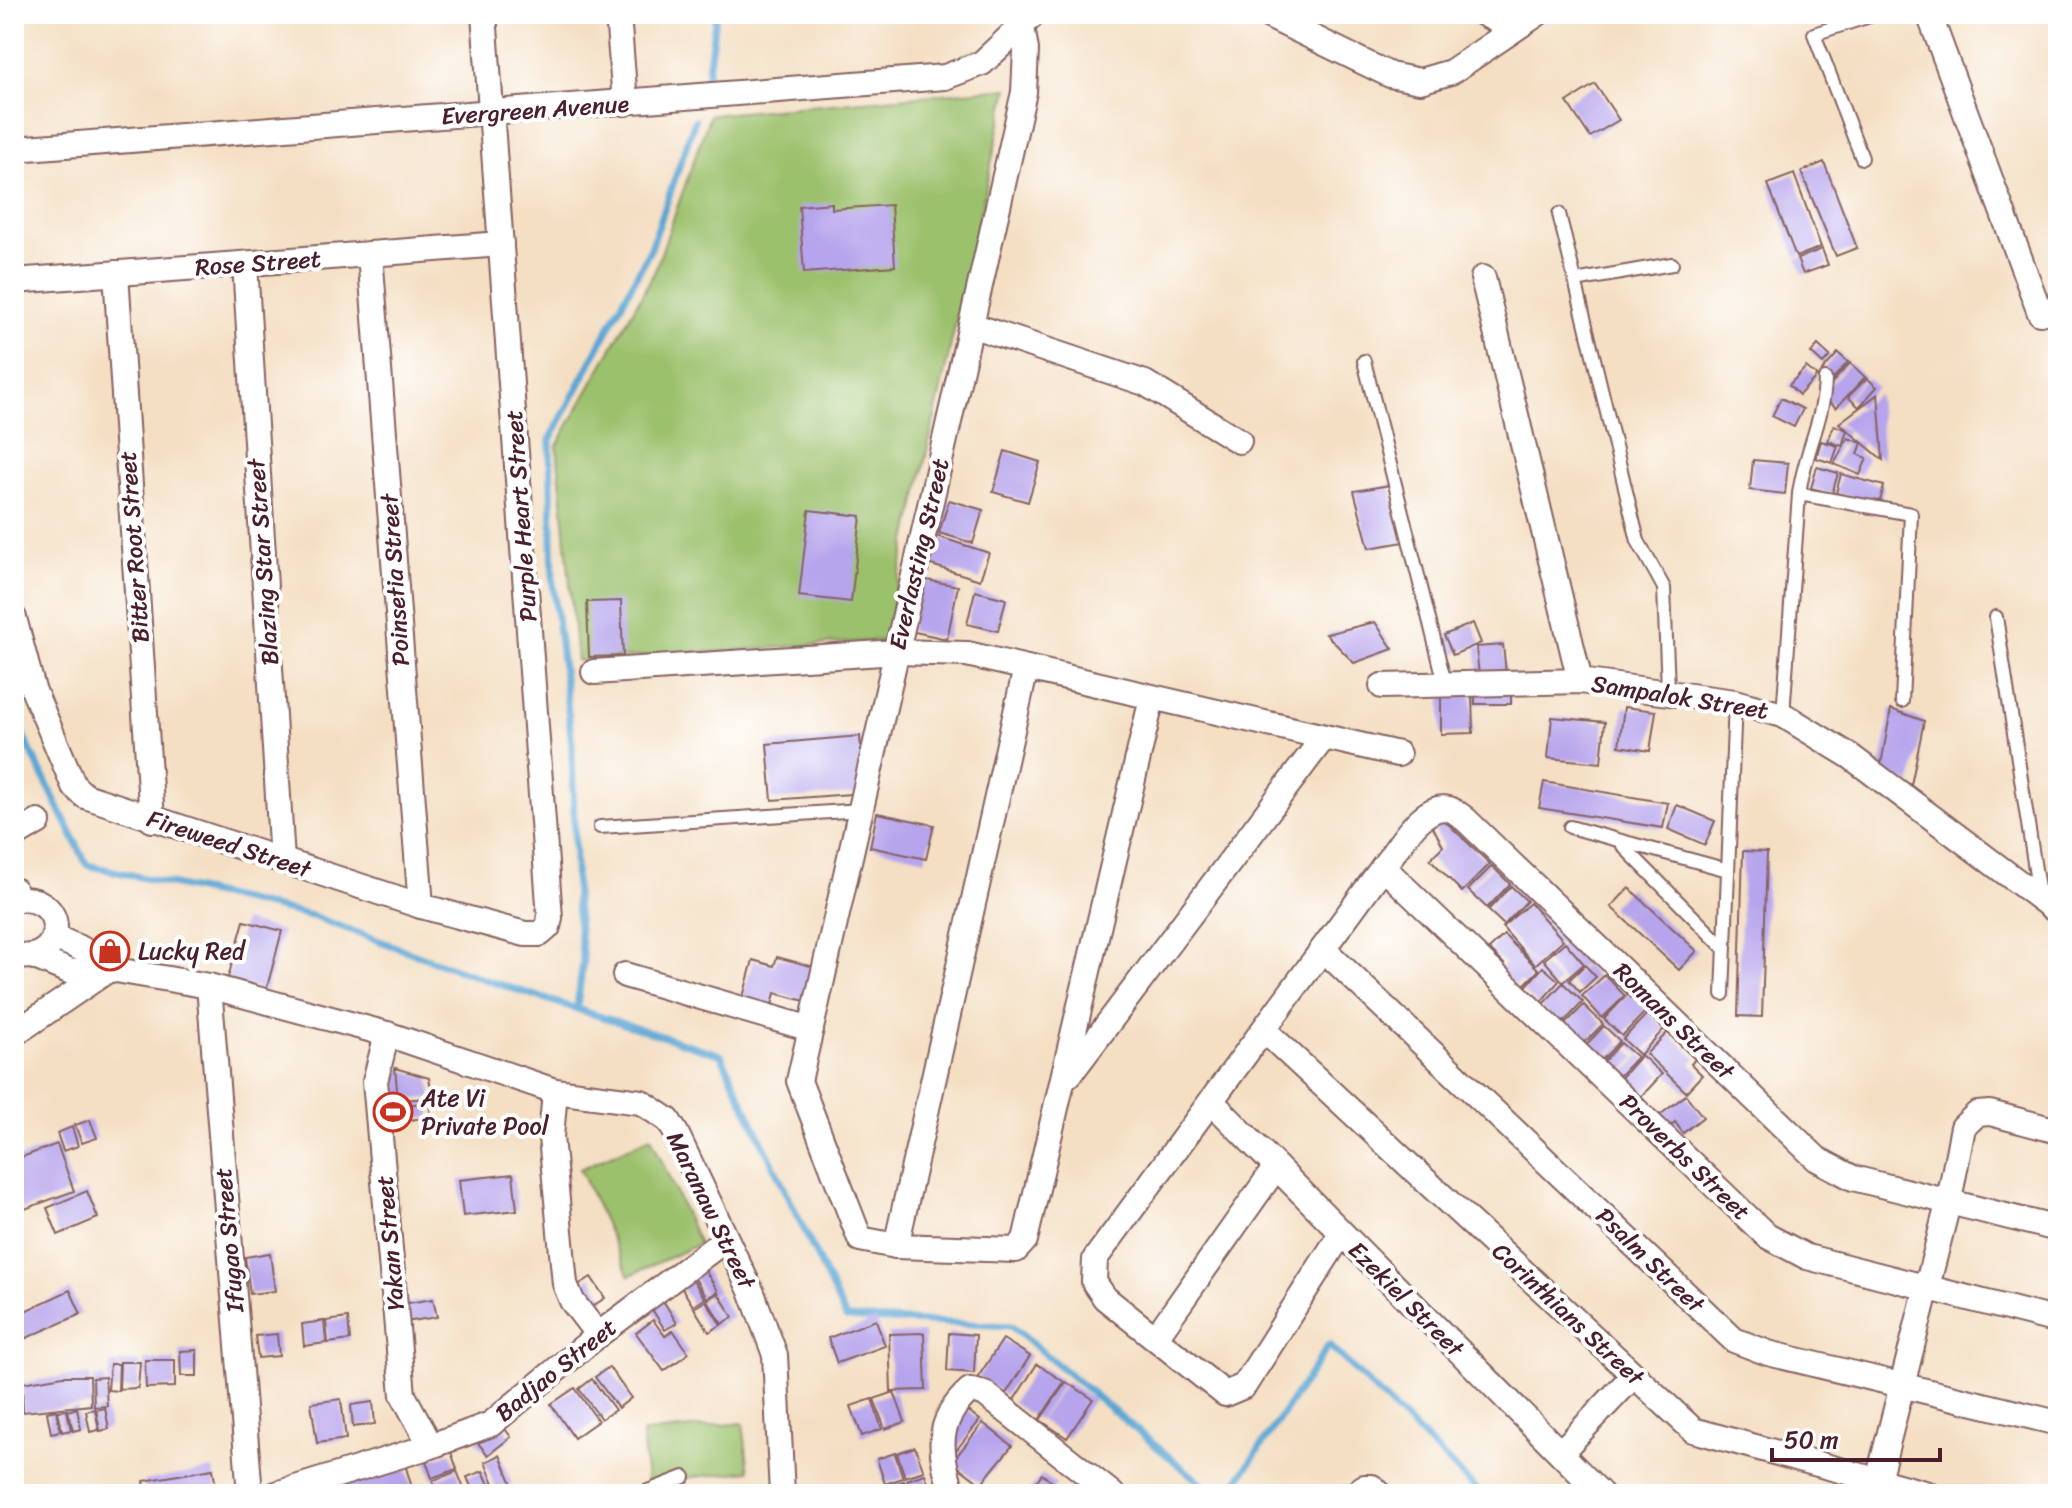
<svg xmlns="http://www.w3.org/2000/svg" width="2072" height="1508" viewBox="0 0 2072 1508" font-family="Sriracha,sans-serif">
	<rect width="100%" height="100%" fill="#fff"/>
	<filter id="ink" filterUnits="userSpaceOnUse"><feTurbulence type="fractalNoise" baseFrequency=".0125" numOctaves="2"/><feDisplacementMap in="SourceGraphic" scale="16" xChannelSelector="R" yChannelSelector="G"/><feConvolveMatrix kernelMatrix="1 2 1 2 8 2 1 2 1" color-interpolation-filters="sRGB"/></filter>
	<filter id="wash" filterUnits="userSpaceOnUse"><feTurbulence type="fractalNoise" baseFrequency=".006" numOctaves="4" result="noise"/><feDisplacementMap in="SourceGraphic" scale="32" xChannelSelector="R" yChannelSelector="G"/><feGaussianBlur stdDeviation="1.8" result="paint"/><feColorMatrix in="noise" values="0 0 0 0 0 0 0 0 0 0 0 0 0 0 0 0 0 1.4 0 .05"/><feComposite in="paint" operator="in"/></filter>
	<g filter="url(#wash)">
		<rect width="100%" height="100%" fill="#f4dfc3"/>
		<g fill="#9cc16c" stroke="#73704c" stroke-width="2">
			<path d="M1008,88L885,640L577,661L557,446L654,273L710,115Z"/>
			<path d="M651,1137L699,1244L629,1276L580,1169Z"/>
			<path d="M743,1423L749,1471L647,1482L642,1433Z"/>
		</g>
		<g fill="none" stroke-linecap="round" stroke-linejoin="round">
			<g stroke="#5ca6d4" stroke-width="7">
				<path d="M707,78L716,14"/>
				<path d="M14,717L87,865L312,916L483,979L721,1055L846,1318L1011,1326L1214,1494"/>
				<path d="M577,1007L583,962L576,903L572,745L553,583L550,440L651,248L695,120"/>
				<path d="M1229,1494L1329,1345L1481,1494"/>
			</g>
		</g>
		<g id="blocks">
			<g fill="#b6a4ec">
				<path d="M1595,84L1619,120L1590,137L1567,102Z"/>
				<path d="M1824,162L1857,248L1836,256L1801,172Z"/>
				<path d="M1794,174L1821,247L1796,257L1768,184Z"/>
				<path d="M832,203V209L891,205L895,266L804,273L799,206Z"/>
				<path d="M1822,249L1828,265L1803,274L1797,259Z"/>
				<path d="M1818,345L1830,356L1823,364L1811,353Z"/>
				<path d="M1838,353L1848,362L1832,380L1822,371Z"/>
				<path d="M1850,363L1865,377L1836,408L1828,400V387Z"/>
				<path d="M1806,367L1817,376L1799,395L1789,385Z"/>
				<path d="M1867,378L1877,387L1859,407L1848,397Z"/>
				<path d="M1878,394L1883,460L1839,423Z"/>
				<path d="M1781,398L1803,409L1794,427L1772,416Z"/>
				<path d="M1834,425L1847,430L1842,446L1828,441Z"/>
				<path d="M1848,438L1862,443L1858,454L1867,458L1860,475L1834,464Z"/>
				<path d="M1821,441L1838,446L1832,463L1816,458Z"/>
				<path d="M1005,451L1040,462L1028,502L993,492Z"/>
				<path d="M1753,460L1788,463L1785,494L1750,490Z"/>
				<path d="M1817,467L1838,473L1832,494L1811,488Z"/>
				<path d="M1841,474L1884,486L1879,505L1836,493Z"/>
				<path d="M1390,485L1404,542L1369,548L1354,491Z"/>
				<path d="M949,500L983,510L973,543L939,533Z"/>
				<path d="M809,510L861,516L851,602L799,596Z"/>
				<path d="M936,536L989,553L980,580L928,564Z"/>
				<path d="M921,579L958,586L947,639L910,631Z"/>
				<path d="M975,591L1006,599L998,631L967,624Z"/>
				<path d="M621,601L623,656L589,657L587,602Z"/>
				<path d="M1375,622L1393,649L1354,663L1326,634Z"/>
				<path d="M1473,623L1481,643L1453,655L1444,635Z"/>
				<path d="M1503,645L1506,673L1479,675L1476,647Z"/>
				<path d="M1475,685L1511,686V704H1475Z"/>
				<path d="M1441,691H1472L1473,733L1441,734Z"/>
				<path d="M1624,707L1656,711L1650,751L1619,746Z"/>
				<path d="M1891,709L1924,721L1911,785L1880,770Z"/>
				<path d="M1552,717L1605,722L1601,763L1548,758Z"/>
				<path d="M860,736L864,793L772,800L767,744Z"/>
				<path d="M1544,782L1668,803L1663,828L1539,808Z"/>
				<path d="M1677,805L1715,821L1705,845L1668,829Z"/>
				<path d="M877,813L934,825L926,859L870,847Z"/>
				<path d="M1443,819L1490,864L1462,892L1430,859L1443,846L1432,825Z"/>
				<path d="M1743,851L1767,852L1762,1017L1738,1016Z"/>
				<path d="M1492,866L1510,884L1487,908L1468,890Z"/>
				<path d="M1511,886L1527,901L1504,925L1488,910Z"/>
				<path d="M1629,888L1697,951L1679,970L1611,907Z"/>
				<path d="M1530,903L1563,940L1535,965L1502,927Z"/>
				<path d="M244,921L282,931L266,991L227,981Z"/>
				<path d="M1504,935L1539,970L1524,985L1520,981L1515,986L1499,969L1504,964L1489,949Z"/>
				<path d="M1565,942L1584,964L1563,982L1544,960Z"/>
				<path d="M777,957L814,967L805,1001L775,993L772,1005L743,997L753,960L774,966Z"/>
				<path d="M1585,965L1596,977L1580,992L1569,980Z"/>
				<path d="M1543,967L1559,981L1538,1005L1522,991Z"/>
				<path d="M1605,975L1625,996L1602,1018L1582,996Z"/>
				<path d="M1563,983L1583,1002L1560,1026L1540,1007Z"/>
				<path d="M1629,993L1647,1010L1622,1036L1604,1019Z"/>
				<path d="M1584,1005L1603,1024L1581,1046L1562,1027Z"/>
				<path d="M1649,1012L1665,1028L1640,1055L1623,1039Z"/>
				<path d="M1604,1026L1620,1041L1600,1062L1584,1047Z"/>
				<path d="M1668,1032L1696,1058L1691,1064L1702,1075L1686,1092L1646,1054Z"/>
				<path d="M1621,1043L1637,1057L1618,1077L1603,1062Z"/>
				<path d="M1641,1055L1662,1074L1640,1098L1619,1080Z"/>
				<path d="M395,1068L429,1078L433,1098L398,1100Z"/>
				<path d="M1686,1095L1703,1117L1683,1133L1675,1122L1669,1127L1660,1115Z"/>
				<path d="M429,1102L431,1117L402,1121L400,1106Z"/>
				<path d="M90,1120L97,1138L82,1143L75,1125Z"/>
				<path d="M72,1127L78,1146L63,1151L57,1133Z"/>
				<path d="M57,1144L74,1191L22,1210L14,1190V1160Z"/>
				<path d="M513,1174L517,1210L463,1216L459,1180Z"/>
				<path d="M87,1191L98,1218L58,1235L47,1208Z"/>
				<path d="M270,1253L275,1291L250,1294L245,1257Z"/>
				<path d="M703,1267L718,1291L707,1298L692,1274Z"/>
				<path d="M690,1275L705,1299L693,1306L678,1282Z"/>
				<path d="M591,1277L605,1298L585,1311L572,1289Z"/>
				<path d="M70,1290L81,1314L22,1340L14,1316Z"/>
				<path d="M718,1293L733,1317L722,1324L707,1300Z"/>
				<path d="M433,1299L437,1317L405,1322L402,1304Z"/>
				<path d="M662,1299L677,1323L665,1330L650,1306Z"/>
				<path d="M706,1301L721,1325L709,1332L694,1308Z"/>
				<path d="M348,1318L350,1340L328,1343L326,1321Z"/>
				<path d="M653,1320L665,1336L673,1330L689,1353L664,1371L636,1333Z"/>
				<path d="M876,1320L885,1346L837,1363L828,1338Z"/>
				<path d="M324,1321L326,1343L304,1346L302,1324Z"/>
				<path d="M924,1333L926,1390L891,1391L889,1334Z"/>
				<path d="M949,1333L976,1335L974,1373L947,1371Z"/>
				<path d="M277,1334L279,1356L258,1358L255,1336Z"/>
				<path d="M1003,1339L1030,1356L1005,1395L978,1377Z"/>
				<path d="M197,1350V1376H181L180,1351Z"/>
				<path d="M145,1360H175V1387L146,1388Z"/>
				<path d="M120,1362H140L138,1388L119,1389Z"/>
				<path d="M110,1364H119L118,1391L108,1390Z"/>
				<path d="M1037,1364L1064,1382L1039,1420L1012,1403Z"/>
				<path d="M609,1367L631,1398L618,1408L595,1377Z"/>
				<path d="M63,1376H90L91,1405L23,1412L22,1383Z"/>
				<path d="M105,1377L107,1406L94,1407L93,1378Z"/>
				<path d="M592,1379L615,1410L601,1419L579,1389Z"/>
				<path d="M1066,1382L1093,1399L1067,1438L1040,1420Z"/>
				<path d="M575,1388L598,1421L574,1438L551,1404Z"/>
				<path d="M894,1392L905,1422L885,1429L874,1399Z"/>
				<path d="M341,1399L346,1439L317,1443L311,1403Z"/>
				<path d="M872,1399L882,1429L862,1436L851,1406Z"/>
				<path d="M373,1402L375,1424L353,1427L351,1405Z"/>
				<path d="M957,1402L980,1420L954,1453Z"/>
				<path d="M77,1408L81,1429L73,1431L68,1411Z"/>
				<path d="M105,1408L109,1429L100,1431L96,1410Z"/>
				<path d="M95,1409L99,1430L90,1432L86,1411Z"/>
				<path d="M56,1410L60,1431L51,1433L47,1412Z"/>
				<path d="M67,1410L71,1430L62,1432L58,1411Z"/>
				<path d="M500,1422L511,1437L488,1455L476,1441Z"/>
				<path d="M983,1423L1012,1446L981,1484L952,1462Z"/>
				<path d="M915,1447L924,1471L905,1477L897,1453Z"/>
				<path d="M451,1452L457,1469L432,1478L426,1461Z"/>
				<path d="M895,1453L903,1478L885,1484L877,1459Z"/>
				<path d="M500,1455L512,1484L497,1491L485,1462Z"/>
				<path d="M404,1461L414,1494H317L315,1488Z"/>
				<path d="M213,1469L217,1494H146L144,1481Z"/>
				<path d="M457,1471L466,1494H437L432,1481Z"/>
				<path d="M483,1471L493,1494H474L467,1477Z"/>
				<path d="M925,1474L932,1494H912L907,1480Z"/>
				<path d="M1042,1474L1056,1485L1048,1494H1026Z"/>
				<path d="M904,1481L909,1494H889L886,1487Z"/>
			</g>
		</g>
	</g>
	<g filter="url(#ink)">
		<use href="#blocks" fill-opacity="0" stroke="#866260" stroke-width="2"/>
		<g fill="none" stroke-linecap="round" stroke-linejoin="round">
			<g stroke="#866260" stroke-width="16">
				<g id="lane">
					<path d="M1862,158L1814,34L1876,14"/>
					<path d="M1559,214L1638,541L1664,588L1668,691"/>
					<path d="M1575,281L1672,264"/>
					<path d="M1364,361L1445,683"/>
					<path d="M1799,494L1911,514L1902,701"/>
					<path d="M1996,617L2039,895"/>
					<path d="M1783,715L1799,494C1804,454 1824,419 1825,379"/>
					<path d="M600,827L862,810"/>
					<path d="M1570,827L1728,870"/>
					<path d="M1623,846L1723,947"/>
					<path d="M1723,994L1735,702"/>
					<path d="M640,1494L684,1477"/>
				</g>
			</g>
			<g stroke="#866260" stroke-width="28">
				<g id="street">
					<path d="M618,14L625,103"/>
					<path d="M1265,14L1390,75L1420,81L1451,72L1537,14"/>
					<path d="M1484,14L1514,29"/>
					<path d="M1929,14L2040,313L2058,307"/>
					<path d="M1022,27L1026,50L1024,92L799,1081L860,1239L896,1246L1016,1250L1025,1240L1152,698"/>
					<path d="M14,149L945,77L982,63L1034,14"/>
					<path d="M370,254L421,906"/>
					<path d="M245,264L282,861"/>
					<path d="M116,273L152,820"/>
					<path d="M1483,278L1580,681"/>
					<path d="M14,281L501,244"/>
					<path d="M971,325L1145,383L1239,441"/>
					<path d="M14,618L33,689L74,786L85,796L421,906L525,934H540L548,927L550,918L484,14"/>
					<path d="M594,672L897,652L967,654L1398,754"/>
					<path d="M1382,686L1580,681L1735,702L1783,715L1850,756L2058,912"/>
					<path d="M14,836L38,822"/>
					<path d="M1383,867L1767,1236L1807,1257L2058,1321"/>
					<path d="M14,890L20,899C70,897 65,967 14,955"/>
					<path d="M54,937L82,949L110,969"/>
					<path d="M1323,949L1734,1340L1768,1353L2058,1423"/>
					<path d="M32,956L71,972L110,969L209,986L387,1034L555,1091L641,1102L668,1120L676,1133L752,1293L775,1355L782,1494"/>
					<path d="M625,975L811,1029"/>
					<path d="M209,986L250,1494"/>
					<path d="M1265,1031L1693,1430L1928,1494"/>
					<path d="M14,1034L105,972"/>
					<path d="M387,1034L375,1081L403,1395L431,1446"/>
					<path d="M1070,1074L1324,737"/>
					<path d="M555,1091L551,1137L565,1284L572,1301L598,1335"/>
					<path d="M1212,1102L1601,1494"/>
					<path d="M1341,1234L1244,1386L1225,1394L1105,1298L1094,1282L1095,1259L1383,867C1397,850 1422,802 1449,809C1454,810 1461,816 1465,819L1817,1159L1853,1178L2058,1229"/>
					<path d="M896,1246L1026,668"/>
					<path d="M1156,1337L1276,1167"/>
					<path d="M1561,1452L1633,1376"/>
					<path d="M1878,1480L1949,1200L1963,1127L1977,1114L1990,1113L2058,1131"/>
					<path d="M276,1494L431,1446L491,1424L598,1335L726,1239"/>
					<path d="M953,1494C939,1452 934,1422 970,1390L984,1393L1112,1494"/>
					<path d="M1355,1494L1364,1487H1372L1380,1494"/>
				</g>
			</g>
			<use href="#lane" stroke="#fff" stroke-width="12"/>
			<use href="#street" stroke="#fff" stroke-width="24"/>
		</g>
	</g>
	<defs>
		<g id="shop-ring" transform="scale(2)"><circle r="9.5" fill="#fff" stroke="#c8321e" stroke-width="1.5"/><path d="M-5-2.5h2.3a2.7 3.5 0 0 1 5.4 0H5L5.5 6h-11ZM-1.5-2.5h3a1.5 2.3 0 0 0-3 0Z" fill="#c8321e"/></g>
		<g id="stadium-ring" transform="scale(2)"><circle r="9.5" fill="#fff" stroke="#c8321e" stroke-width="1.5"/><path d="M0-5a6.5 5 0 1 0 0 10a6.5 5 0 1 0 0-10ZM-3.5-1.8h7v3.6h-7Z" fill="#c8321e"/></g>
	</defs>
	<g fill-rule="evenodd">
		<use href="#shop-ring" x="110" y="951"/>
		<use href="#stadium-ring" x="393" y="1112"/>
	</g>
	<g text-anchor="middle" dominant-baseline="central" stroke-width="8" stroke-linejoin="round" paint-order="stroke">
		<g font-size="24" fill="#4a1f2b" stroke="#fff">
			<text transform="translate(535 110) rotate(-4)">Evergreen Avenue</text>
			<text transform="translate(258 263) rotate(-4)">Rose Street</text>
			<text transform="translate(521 516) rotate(-94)">Purple Heart Street</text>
			<text transform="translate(134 547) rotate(-94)">Bitter Root Street</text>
			<text transform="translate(919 554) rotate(-77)">Everlasting Street</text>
			<text transform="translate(263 562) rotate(-94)">Blazing Star Street</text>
			<text transform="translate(395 580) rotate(-94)">Poinsetia Street</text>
			<text transform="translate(1680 697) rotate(9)">Sampalok Street</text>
			<text transform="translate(229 844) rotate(18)">Fireweed Street</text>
			<text transform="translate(1674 1021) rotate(44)">Romans Street</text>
			<text transform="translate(1685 1157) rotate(44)">Proverbs Street</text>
			<text transform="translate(711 1210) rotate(64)">Maranaw Street</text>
			<text transform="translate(229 1240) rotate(-95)">Ifugao Street</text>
			<text transform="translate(390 1243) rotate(-95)">Yakan Street</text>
			<text transform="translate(1650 1260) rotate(44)">Psalm Street</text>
			<text transform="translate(1406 1299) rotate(45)">Ezekiel Street</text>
			<text transform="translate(1568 1314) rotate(43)">Corinthians Street</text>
			<text transform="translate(556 1370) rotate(-39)">Badjao Street</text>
		</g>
		<g font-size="24" fill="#4a1f2b" stroke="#fff" text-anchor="start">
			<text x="138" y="951">Lucky Red</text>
			<text x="421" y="1098">Ate Vi<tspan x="421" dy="28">Private Pool</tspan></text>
		</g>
	</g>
	<rect width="2072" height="1508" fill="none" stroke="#fff" stroke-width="48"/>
	<path d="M1772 1448v12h168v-12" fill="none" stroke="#4a1f2b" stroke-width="4"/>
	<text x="1784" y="1448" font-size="24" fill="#4a1f2b" stroke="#ffffff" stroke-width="6" paint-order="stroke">50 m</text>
</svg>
